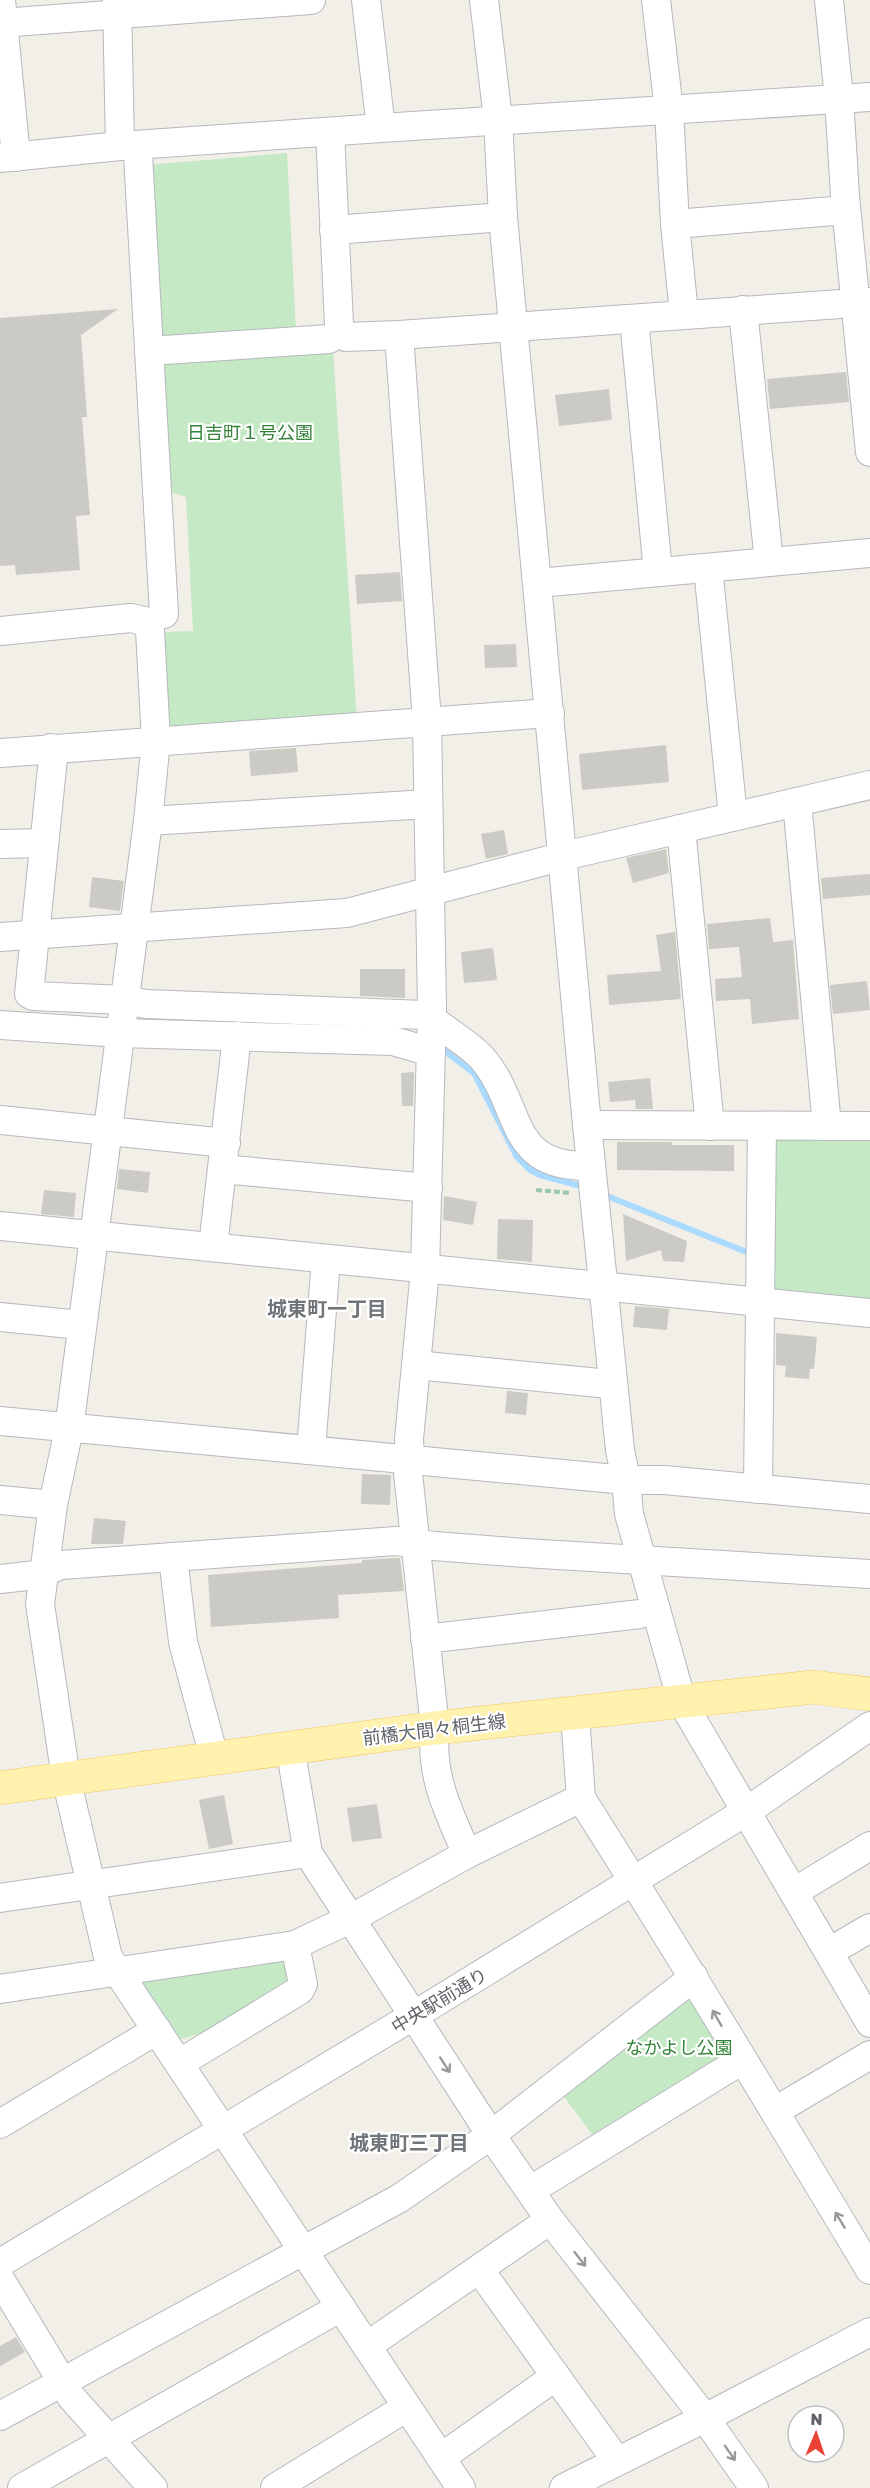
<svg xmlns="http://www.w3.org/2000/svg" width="870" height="2488" viewBox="0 0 870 2488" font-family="'Golos Text','Noto Sans JP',sans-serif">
	<rect width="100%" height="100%" fill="#f1efe8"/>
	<g fill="#c5e8c5">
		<path d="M287,153L297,351L333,350L357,721L169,735L163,632L193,631L186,497L166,491L146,165Z"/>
		<path d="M870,1133V1304L774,1295L770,1141L778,1134Z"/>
		<path d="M288,1955L299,1982L202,2033L175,2041L138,1985L143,1976Z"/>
		<path d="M682,1997H693L726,2052L724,2063L598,2142L562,2094Z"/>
	</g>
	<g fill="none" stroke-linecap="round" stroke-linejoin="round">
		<g stroke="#aadaff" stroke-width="6">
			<path d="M438,1046L474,1073L517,1157L529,1169L540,1175L584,1187"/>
			<path d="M602,1194L754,1255"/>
		</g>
	</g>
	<g fill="#cccac5">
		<path d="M118,309L81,335L87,417H82L90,515L76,516L80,570L16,575L15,565L0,566V318Z"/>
		<path d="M846,372L849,402L770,409L767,379Z"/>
		<path d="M609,389L612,420L559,426L555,395Z"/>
		<path d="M400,572L402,601L357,604L355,575Z"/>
		<path d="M516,644L517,667L485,668L484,645Z"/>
		<path d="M666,745L669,782L582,790L579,754Z"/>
		<path d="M296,748L298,772L251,776L249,751Z"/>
		<path d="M504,830L508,854L486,859L481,834Z"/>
		<path d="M666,849L669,873L633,883L626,858Z"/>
		<path d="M870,874V895L823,899L821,878Z"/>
		<path d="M92,877L124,881L120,911L89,907Z"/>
		<path d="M770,918L773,942L793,940L799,1019L752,1024L750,999L716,1001L715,979L742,977L739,947L709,949L707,924Z"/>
		<path d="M675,932L681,999L609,1005L607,975L661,971L656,935Z"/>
		<path d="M493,948L497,980L464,983L461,952Z"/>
		<path d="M360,969H405V998L360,996Z"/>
		<path d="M867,981L870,1010L833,1014L830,985Z"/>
		<path d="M414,1072L413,1106H402L401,1073Z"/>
		<path d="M650,1078L653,1109H636L635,1100L610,1102L608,1082Z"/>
		<path d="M617,1142H672V1145H734V1171L617,1170Z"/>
		<path d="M119,1169L150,1172L148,1193L117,1189Z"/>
		<path d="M44,1190L76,1193L74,1217L41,1214Z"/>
		<path d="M444,1196L477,1202L473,1225L443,1220Z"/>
		<path d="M623,1214L687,1241L684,1262L663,1261L661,1250L626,1261Z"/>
		<path d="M498,1219L533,1220L532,1262L497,1259Z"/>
		<path d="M635,1306L669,1309L667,1330L633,1327Z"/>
		<path d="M776,1333L817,1337L814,1369H810L809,1379L785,1377L786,1366L776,1365Z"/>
		<path d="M507,1391L528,1393L526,1415L505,1413Z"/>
		<path d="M362,1474L391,1475L390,1505L361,1504Z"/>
		<path d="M94,1518L126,1521L123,1544H91Z"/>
		<path d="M396,1558H400L404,1591L338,1595L339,1618L211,1627L208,1575L362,1563V1560Z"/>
		<path d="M224,1795L233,1844L209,1849L199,1800Z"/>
		<path d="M377,1804L382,1838L352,1842L347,1808Z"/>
		<path d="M16,2337L25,2352L0,2366V2346Z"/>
	</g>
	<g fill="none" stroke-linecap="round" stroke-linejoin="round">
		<g stroke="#b5b8bc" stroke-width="30">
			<g id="minor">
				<path d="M1,0L16,157"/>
				<path d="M117,0L120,146"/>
				<path d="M366,0L381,128"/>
				<path d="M484,0L498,120L503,217L587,1125L620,1450L626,1480L629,1514L682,1702L870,2023"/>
				<path d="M656,0L669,110L675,224L684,314"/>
				<path d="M829,0L839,98L845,196L870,452"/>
				<path d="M0,23L311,0"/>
				<path d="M330,132L339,324L341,333L346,337L399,335L870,302"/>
				<path d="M138,155L164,614"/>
				<path d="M0,158L120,146L381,128L870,97"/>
				<path d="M675,224L846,210"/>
				<path d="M334,230L503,217"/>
				<path d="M743,310L769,562"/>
				<path d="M634,319L658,572"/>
				<path d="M399,335L427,721L432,1009L425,1270L409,1439L410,1460L408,1473L435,1728C430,1776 448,1811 467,1854"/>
				<path d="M149,351L329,339"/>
				<path d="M708,568L733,817"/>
				<path d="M538,583L870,553"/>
				<path d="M0,631L131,618L148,622L150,630L156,740L148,821L69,1429L53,1505L40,1604L66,1778L108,1957L461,2488"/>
				<path d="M51,748L53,758L29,994L33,996L125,1000L146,1004L424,1015L431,1018C447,1032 468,1043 482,1058C524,1107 505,1168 591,1166"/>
				<path d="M0,753L550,713"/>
				<path d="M797,802L827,1126"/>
				<path d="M148,821L428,804"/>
				<path d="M680,829L682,839L710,1126"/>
				<path d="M0,844L43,843"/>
				<path d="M0,937L347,913L564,856L870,785"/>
				<path d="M0,1025L121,1033L393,1041L431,1052"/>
				<path d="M0,1120L226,1143"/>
				<path d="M587,1125L870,1126"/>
				<path d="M222,1169L428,1188"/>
				<path d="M0,1226L870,1313"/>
				<path d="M213,1247L237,1036"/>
				<path d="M0,1317L81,1325"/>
				<path d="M416,1365L599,1383L613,1382"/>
				<path d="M0,1421L626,1480H664L870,1499"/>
				<path d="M311,1450L326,1259"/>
				<path d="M758,1489L762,1126"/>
				<path d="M0,1500L53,1505"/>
				<path d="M173,1557L183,1642L214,1757"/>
				<path d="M0,1579L36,1575L61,1565L396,1541L434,1546L525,1553L870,1574"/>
				<path d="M425,1639L640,1614L656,1609"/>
				<path d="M290,1747L308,1853L491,2135L550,2220L705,2418L754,2488"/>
				<path d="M581,1798C680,1954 775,2112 870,2270"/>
				<path d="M794,1892L870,1846"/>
				<path d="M0,1898L308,1853"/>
				<path d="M829,1952L870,1928"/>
				<path d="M0,1989L295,1945L352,1918L467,1854L581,1798L576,1729L578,1714"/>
				<path d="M180,2063L300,1990L303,1984L295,1945"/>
				<path d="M775,2111L870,2055"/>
				<path d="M0,2124L157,2030"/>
				<path d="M531,2190L742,2060"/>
				<path d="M0,2263L413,2016L747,1811L870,1726"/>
				<path d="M479,2269L616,2460"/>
				<path d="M0,2279L72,2398L153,2488"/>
				<path d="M367,2346L550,2220"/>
				<path d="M0,2416L400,2198L491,2135L694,1977"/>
				<path d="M442,2457L556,2376"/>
				<path d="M22,2488L341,2307"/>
				<path d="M275,2488L407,2407"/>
				<path d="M564,2488L705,2418L870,2332"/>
			</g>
		</g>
		<g stroke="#f2c960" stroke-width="34">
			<path id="major" d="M0,1788L435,1728L813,1687L870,1694"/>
		</g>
		<path stroke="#9cc7a9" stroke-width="4" stroke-dasharray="6 3" stroke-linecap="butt" d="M536,1190L571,1193"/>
		<use href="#minor" stroke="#fff" stroke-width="28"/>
		<use href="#major" stroke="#fff2af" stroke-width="33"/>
	</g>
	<defs><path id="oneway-shaft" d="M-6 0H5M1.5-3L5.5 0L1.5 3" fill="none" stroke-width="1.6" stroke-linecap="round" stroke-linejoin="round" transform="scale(1.5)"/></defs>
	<g stroke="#979a9d">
		<use href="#oneway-shaft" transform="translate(717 2018) rotate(-120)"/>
		<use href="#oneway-shaft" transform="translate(445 2065) rotate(57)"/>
		<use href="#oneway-shaft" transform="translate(840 2220) rotate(-121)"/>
		<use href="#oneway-shaft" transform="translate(580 2259) rotate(52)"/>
		<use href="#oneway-shaft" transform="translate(730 2453) rotate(55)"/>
	</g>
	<g text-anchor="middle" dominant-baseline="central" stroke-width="4.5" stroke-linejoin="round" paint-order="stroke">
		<g font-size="18" fill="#348238" stroke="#fff">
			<text x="250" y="432">日吉町１号公園</text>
			<text x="679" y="2047">なかよし公園</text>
		</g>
		<g font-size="18" fill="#5f6368" stroke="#fff">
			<text transform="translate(434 1729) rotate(-7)">前橋大間々桐生線</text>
			<text transform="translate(439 2000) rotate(-31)">中央駅前通り</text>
		</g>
		<g font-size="20" font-weight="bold" fill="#70757a" stroke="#fff">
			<text x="327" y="1308">城東町一丁目</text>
			<text x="409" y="2142">城東町三丁目</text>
		</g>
	</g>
	<g transform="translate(816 2434) rotate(2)"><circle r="28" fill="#ffffff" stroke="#bfc1c3" stroke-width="1.5"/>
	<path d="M0-4.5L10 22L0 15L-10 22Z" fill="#ea4335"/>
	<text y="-9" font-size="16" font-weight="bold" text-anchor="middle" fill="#5f6368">N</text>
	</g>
</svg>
